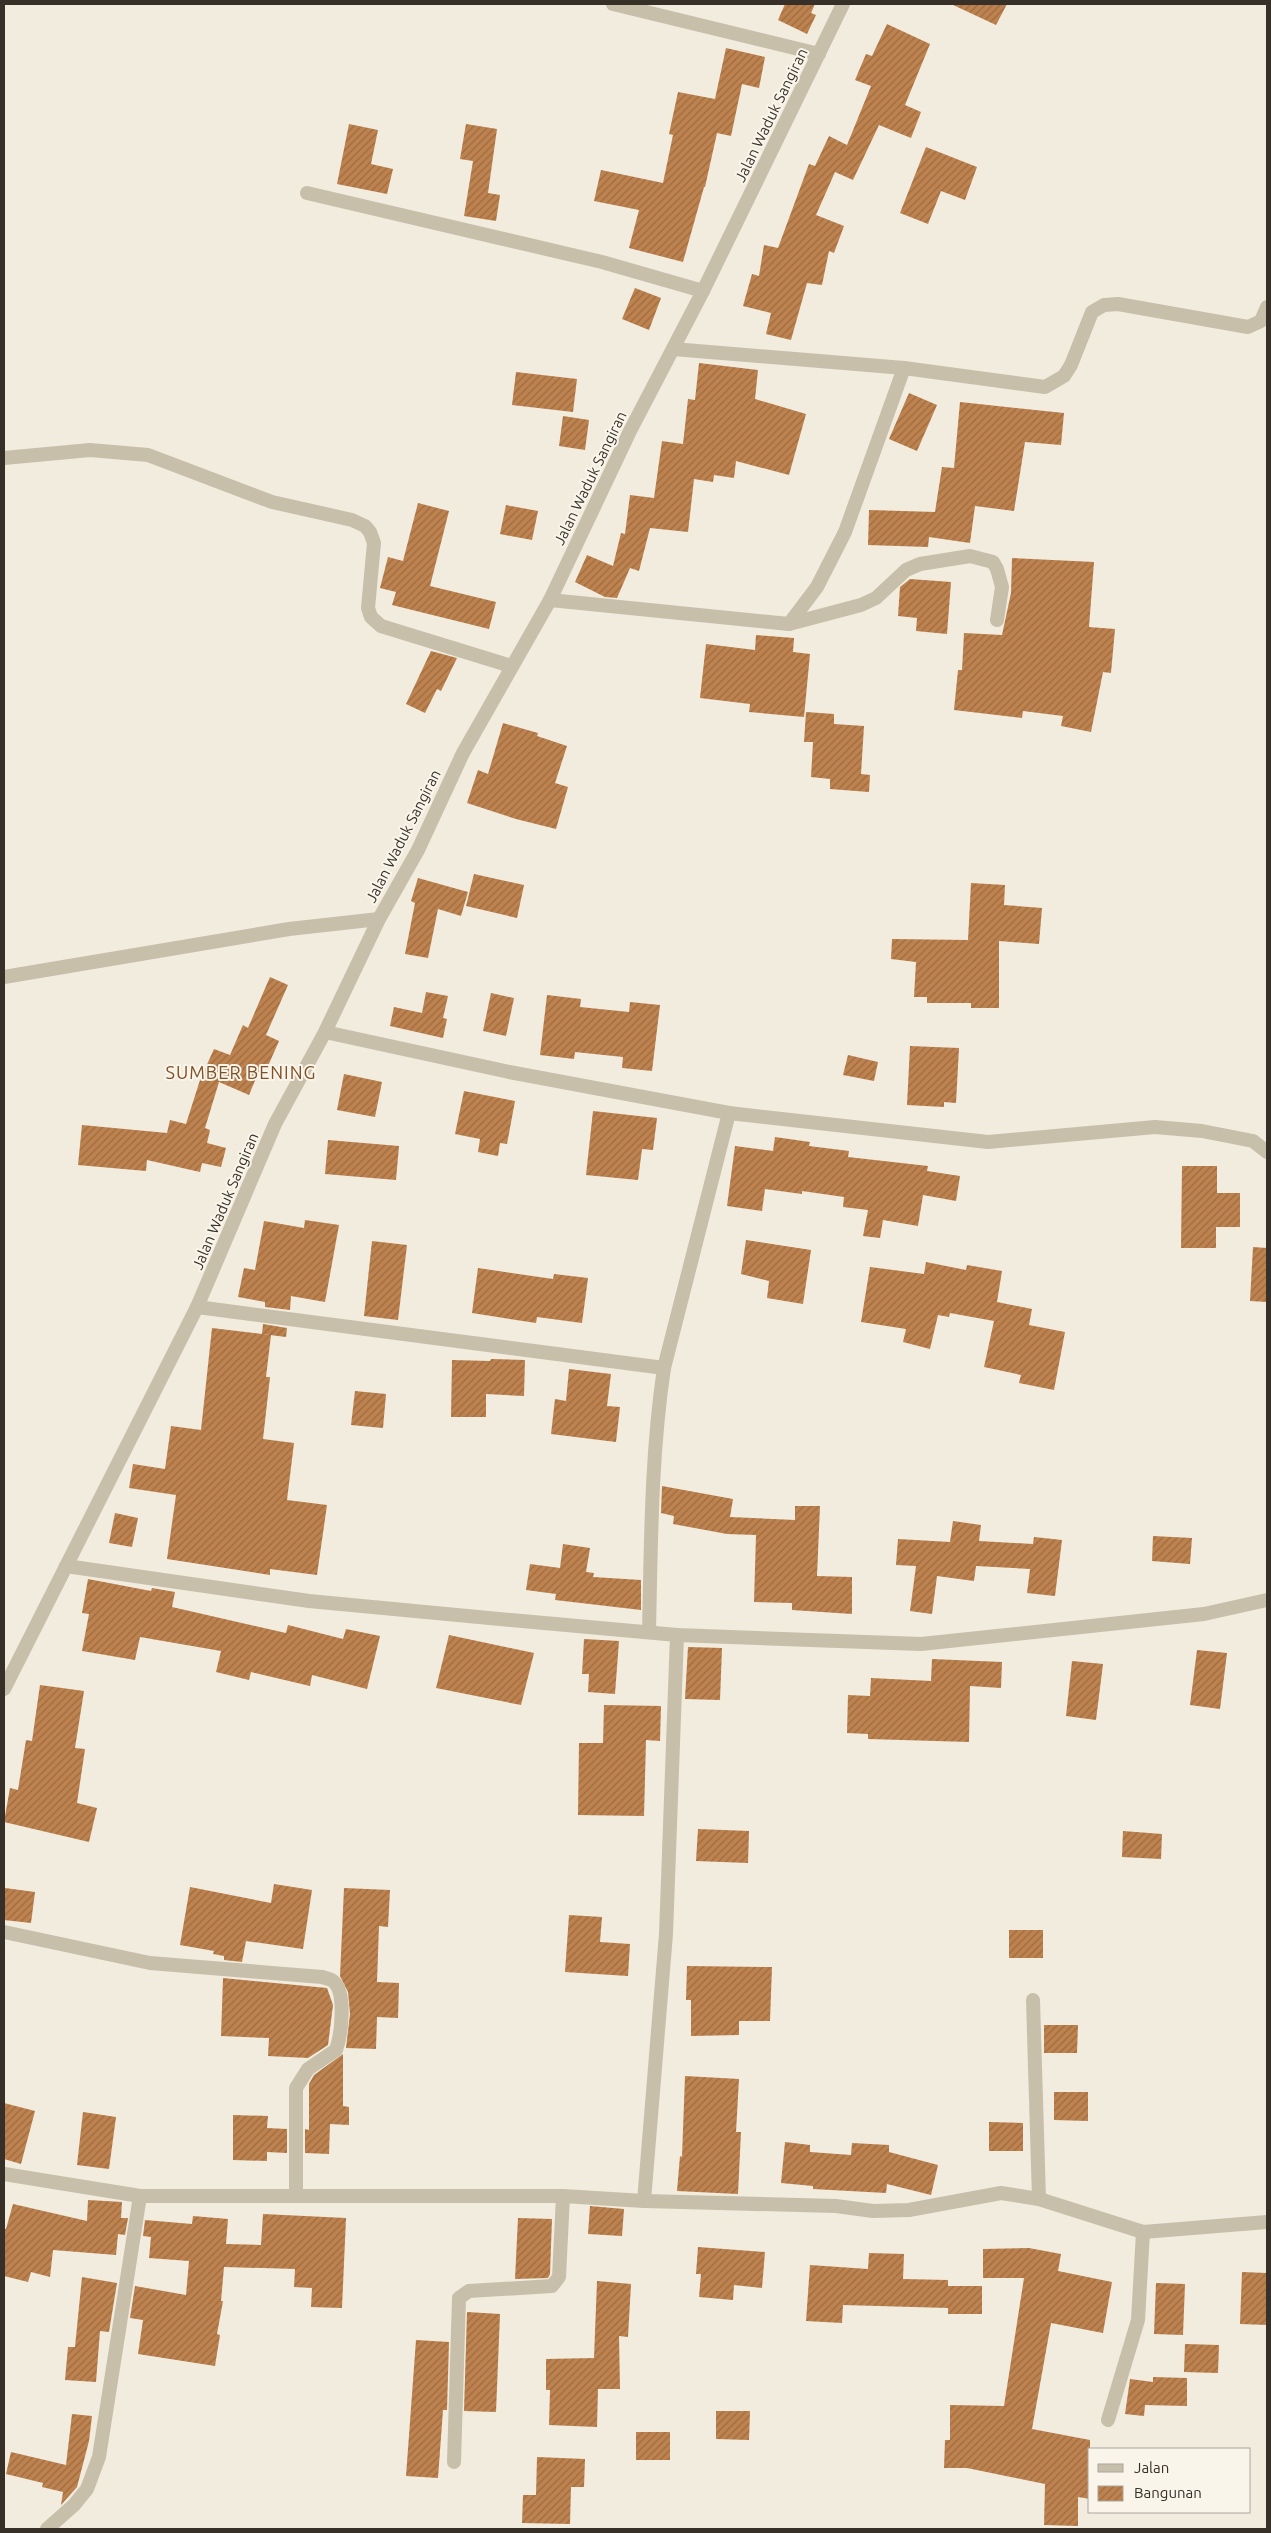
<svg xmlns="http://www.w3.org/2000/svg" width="1271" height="2533" viewBox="0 0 1271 2533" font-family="Ubuntu,sans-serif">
	<defs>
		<pattern id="building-hatch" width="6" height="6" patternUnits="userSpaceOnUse" patternTransform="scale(1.25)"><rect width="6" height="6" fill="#be824f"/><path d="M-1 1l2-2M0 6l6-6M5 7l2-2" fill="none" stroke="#9b6b42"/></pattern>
	</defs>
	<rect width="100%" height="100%" fill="#f1ecde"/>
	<g fill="url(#building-hatch)">
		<path d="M785,4H815L811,13L816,15L807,34L778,20Z"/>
		<path d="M951,4H1007L996,25Z"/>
		<path d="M887,24L930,44L905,105L921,112L911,138L879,125L853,180L835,172L816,215L844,226L834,253L829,251L822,285L807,283L791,340L766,334L771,313L743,306L752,274L759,276L764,245L778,248L809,164L815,166L829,136L847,145L871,86L855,80L866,54L872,56Z"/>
		<path d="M726,48L765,57L759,88L742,84L731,136L717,133L705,187H704L683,262L629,248L639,210L594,201L601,170L663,183L673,135L669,134L678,92L715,99Z"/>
		<path d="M349,124L378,130L371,164L393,169L387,194L337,184Z"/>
		<path d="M466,124L497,129L488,193L500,195L496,221L464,216L473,161L460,159Z"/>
		<path d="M926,147L977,167L965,200L941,191L928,224L900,213Z"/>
		<path d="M635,288L661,298L649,330L622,319Z"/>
		<path d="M699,363L758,370L755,399L806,414L789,475L736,461L734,478L714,475L713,482L694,479L688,532L650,528L639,571L630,568L617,598L605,597L575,582L587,555L613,566L621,533L625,534L630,495L654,498L662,441L683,444L688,399L695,400Z"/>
		<path d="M516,372L577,379L573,412L512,405Z"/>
		<path d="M909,393L937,405L917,451L889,439Z"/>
		<path d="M960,402L1064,413L1061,445L1025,442L1014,511L975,506L970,543L929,537L928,547L868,545L869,510L935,512L942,467L954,468Z"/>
		<path d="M563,416L589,420L585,450L559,446Z"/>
		<path d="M418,503L449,511L430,586L496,602L489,629L392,605L396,592L380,588L388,557L403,561Z"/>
		<path d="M506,505L538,511L532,540L500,534Z"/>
		<path d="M1012,558L1094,562L1089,627L1115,629L1111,673L1103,672L1091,732L1061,726L1063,716L1023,711L1022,718L954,710L958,670H962L964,633L1002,635L1011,593Z"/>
		<path d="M910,579L951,582L947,634L916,631L917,618L898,616L900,587Z"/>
		<path d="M756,635L794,638L793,652L810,654L804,717L749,712L750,704L700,698L706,644L755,650Z"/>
		<path d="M431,651L457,658L441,691L437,689L425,713L406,704Z"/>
		<path d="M806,712L834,714V724L864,726L861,774L870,775L869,792L830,789V779L811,777L813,742H804Z"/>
		<path d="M503,723L538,733L537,736L567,746L555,783L568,787L556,829L516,819L467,803L478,770L488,774Z"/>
		<path d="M474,874L524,885L517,918L466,906Z"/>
		<path d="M418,878L468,892L461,916L438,909L428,958L405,954L415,903L411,901Z"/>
		<path d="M971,883L1005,885L1004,905L1042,908L1039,944L999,941V1008H971V1003H927V997H914L916,962L891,959L892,939L968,940Z"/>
		<path d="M270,977L288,985L266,1035L279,1041L268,1066L262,1064L249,1095L219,1082L205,1128L210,1130L207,1143L226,1148L221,1167L202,1163L200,1172L147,1160L146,1171L78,1165L82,1125L167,1133L170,1120L186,1124L200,1080L214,1049L230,1055L243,1025L248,1028Z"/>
		<path d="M426,992L448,996L443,1018L447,1019L443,1038L390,1026L394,1007L422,1013Z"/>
		<path d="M491,993L514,998L506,1036L483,1031Z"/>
		<path d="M547,995L581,999L580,1007L629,1012L630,1002L660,1005L652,1071L622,1068L623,1057L575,1052L574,1059L540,1055Z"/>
		<path d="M910,1046L959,1048L956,1103L944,1102V1107L907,1105Z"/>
		<path d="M848,1055L878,1062L874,1081L843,1075Z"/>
		<path d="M344,1074L382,1082L375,1117L337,1110Z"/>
		<path d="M464,1091L515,1101L507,1144L500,1143L498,1156L478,1152L480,1139L455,1134Z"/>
		<path d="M593,1111L657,1118L653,1150L642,1149L638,1180L586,1175Z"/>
		<path d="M775,1137L810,1142L809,1146L849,1151L848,1157L928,1166L927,1171L960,1176L956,1201L923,1195L918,1226L883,1220L880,1238L863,1236L868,1210L843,1207L844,1197L802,1191V1194L765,1189L762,1211L727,1206L735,1146L773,1151Z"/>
		<path d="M328,1140L399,1146L396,1180L325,1174Z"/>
		<path d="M1182,1166H1217V1193H1240V1227H1216V1248H1181Z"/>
		<path d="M305,1220L339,1225L325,1302L291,1296L290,1310L265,1307V1302L238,1297L244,1268L255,1270L264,1221L304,1228Z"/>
		<path d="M746,1240L811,1250L803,1304L767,1298L769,1281L741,1274Z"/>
		<path d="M372,1241L407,1245L398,1320L364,1316Z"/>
		<path d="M1253,1247L1267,1248V1302L1250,1301Z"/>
		<path d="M926,1262L966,1270L967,1265L1002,1271L997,1302L1032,1309L1029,1325L1065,1332L1054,1390L1019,1383L1021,1375L984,1367L994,1321L950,1313L949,1317L938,1315L930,1349L903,1342L906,1329L861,1322L870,1267L924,1274Z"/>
		<path d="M478,1268L553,1279L554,1274L588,1278L582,1323L537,1317L536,1323L472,1313Z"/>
		<path d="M263,1324L287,1328L286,1337L262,1334Z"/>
		<path d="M212,1328L271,1335L266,1377H270L263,1439L294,1443L287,1500L327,1505L317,1575L270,1569V1575L167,1559L176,1495L129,1488L133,1464L165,1469L171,1426L201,1430Z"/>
		<path d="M491,1359L525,1360L524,1396L486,1394V1417H451L452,1360L490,1361Z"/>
		<path d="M569,1369L611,1374L607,1406L620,1407L616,1442L551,1434L555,1399L566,1401Z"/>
		<path d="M355,1391L386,1394L383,1428L351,1425Z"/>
		<path d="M662,1486L733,1499L730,1517L795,1520V1506H820L817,1576L852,1577V1614L792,1610V1603L754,1602L756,1535L727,1534L673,1524L674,1516L661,1513Z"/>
		<path d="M115,1513L138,1518L132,1547L109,1543Z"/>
		<path d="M953,1521L981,1525L979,1541L1033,1544L1034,1537L1062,1540L1055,1596L1027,1593L1030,1569L976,1566L974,1581L937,1576L932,1614L910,1611L916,1566L896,1565L898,1539L950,1542Z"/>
		<path d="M1153,1536L1192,1538L1190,1564L1152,1561Z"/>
		<path d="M563,1544L590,1548L586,1572L594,1573L593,1577L641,1580V1610L555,1600L556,1594L526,1590L530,1564L560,1568Z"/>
		<path d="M88,1579L151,1591L152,1588L175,1592L172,1607L286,1633L288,1625L343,1639L346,1629L380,1636L367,1689L312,1675L310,1686L251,1672L249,1680L216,1672L221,1651L140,1637L135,1660L82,1651L89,1614L82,1613Z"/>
		<path d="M449,1635L534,1653L521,1705L436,1688Z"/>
		<path d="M584,1639L619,1641L615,1694L588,1692L589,1674H582Z"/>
		<path d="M688,1647L722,1648L720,1700L685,1699Z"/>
		<path d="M1197,1650L1227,1653L1220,1709L1190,1705Z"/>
		<path d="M932,1659L1002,1662L1001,1688L970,1686L969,1742L868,1739V1734L847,1733L848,1695L870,1696L871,1678L931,1681Z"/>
		<path d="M1072,1661L1103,1664L1096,1720L1066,1716Z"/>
		<path d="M40,1685L84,1691L75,1748L85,1749L77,1803L97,1808L89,1842L4,1822L10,1788L18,1790L26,1740L32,1741Z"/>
		<path d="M604,1705L661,1706L660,1741L646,1740L644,1816L578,1815L579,1743H603Z"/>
		<path d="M698,1829L749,1831L748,1863L696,1861Z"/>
		<path d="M1123,1831L1162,1834L1161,1859L1122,1857Z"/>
		<path d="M274,1884L312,1890L303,1949L246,1941L242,1962L224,1960V1956L213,1954L214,1951L180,1945L190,1887L271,1903Z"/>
		<path d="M5,1888L35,1892L31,1923L4,1920Z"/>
		<path d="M344,1888L390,1890L388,1927L379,1926L377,1982L399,1983L398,2018L377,2017L376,2049L346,2048L350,2014L348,1992L340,1976Z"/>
		<path d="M569,1915L602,1917L600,1942L630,1944L628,1976L565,1972Z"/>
		<rect x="1009" y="1930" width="34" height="28"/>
		<path d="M687,1966L772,1967L770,2021H739V2035L691,2036V2000H686Z"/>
		<path d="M223,1978L327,1988L333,2005L328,2045L308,2058L268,2056L269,2038L221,2036Z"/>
		<path d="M1044,2025H1078L1077,2053H1044Z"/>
		<path d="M343,2054V2106L349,2107V2125L330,2124L329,2154L305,2153V2129L309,2130V2084L314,2075Z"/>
		<path d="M685,2076L739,2079L736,2132H741L738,2194L677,2191L680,2156L682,2157Z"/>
		<path d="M1054,2092H1088V2121L1054,2120Z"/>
		<path d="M4,2103L35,2111L21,2164L4,2159Z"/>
		<path d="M83,2112L116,2117L109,2169L77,2165Z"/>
		<path d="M233,2115L268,2116L267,2128L287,2129V2153L267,2152V2161L233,2160Z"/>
		<path d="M989,2122L1023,2123V2151H989Z"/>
		<path d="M785,2142L810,2145V2152L851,2155L852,2143L889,2145V2152L938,2165L931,2195L887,2184L886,2193L813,2189V2186L781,2183Z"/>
		<path d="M88,2200L122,2202L121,2218H128L125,2235L118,2234L116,2255L53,2250L50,2277L31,2272L28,2282L4,2276V2229H6L13,2204L87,2221Z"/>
		<path d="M590,2206L624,2209L622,2236L588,2234Z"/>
		<path d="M263,2214L346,2218L342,2308L311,2307L312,2288L294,2287L295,2269L224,2267L221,2301H223L217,2334L220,2335L215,2366L138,2354L143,2320L130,2318L135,2286L186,2295L189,2261L149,2258L151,2237L143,2236L145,2220L192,2224L193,2216L228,2219L226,2244L261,2245Z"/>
		<path d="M518,2218L552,2219L550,2274L548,2278L515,2279Z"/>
		<path d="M698,2247L765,2252L762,2288L734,2285L733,2300L699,2297L701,2274H696Z"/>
		<path d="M1029,2248L1061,2254L1058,2271L1112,2282L1103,2333L1051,2323L1032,2429L1090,2440V2499L1078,2497V2526L1044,2525L1045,2484L967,2468H944L945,2440H950V2405L1004,2406L1024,2278H983V2249Z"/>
		<path d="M869,2253L904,2254L903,2279L948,2280V2286H982V2314H948V2308L843,2305L842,2323L806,2321L810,2265L868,2269Z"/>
		<path d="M1242,2272L1267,2273V2325L1240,2324Z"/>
		<path d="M82,2277L117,2283L109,2332L100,2331L96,2382L65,2380L68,2347H75Z"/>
		<path d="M597,2281L631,2284L628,2337L619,2336L620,2389H598L597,2427L549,2425L550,2390H546V2359L594,2358Z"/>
		<path d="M1156,2283L1185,2284L1183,2335L1154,2334Z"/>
		<path d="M467,2312L500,2314L496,2412L464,2411Z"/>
		<path d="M416,2340L449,2342L447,2410H443L438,2478L406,2476Z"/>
		<path d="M1185,2344L1219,2345L1218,2373L1184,2372Z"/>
		<path d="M1153,2377L1187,2378V2406L1145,2405L1144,2416L1125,2414L1130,2379L1153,2382Z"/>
		<path d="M716,2411H750L749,2440L716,2439Z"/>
		<path d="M72,2414L92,2416L89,2441L77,2487L61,2505L63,2492L42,2487L43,2483L6,2474L11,2452L66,2465Z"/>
		<rect x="636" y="2432" width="34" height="28"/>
		<path d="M537,2457L585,2459L584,2487H571L570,2524L522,2523L523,2495H536Z"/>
	</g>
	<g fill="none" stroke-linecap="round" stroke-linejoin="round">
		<g stroke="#c8bfaa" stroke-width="14">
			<path d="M613,4L819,54"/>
			<path d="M307,193L602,262L703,291"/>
			<path d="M673,349L904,368L1045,387L1064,376L1071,365L1092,312L1104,305L1118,304L1248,327L1261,321L1267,307"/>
			<path d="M4,458L90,450L148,455L272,502L352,520L365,526L370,532L374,543L368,608L371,617L381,626L511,666"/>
			<path d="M550,600L789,624L861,605L876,598L906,570L920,564L970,556L993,562L997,569L1002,587L997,620"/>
			<path d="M789,624L817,587L845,532L904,368"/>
			<path d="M4,977L289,929L379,919"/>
			<path d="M325,1032L509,1072L729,1113L988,1142L1155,1127L1202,1131L1253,1141L1267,1152"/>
			<path d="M197,1307L664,1368"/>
			<path d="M66,1566L309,1601L511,1620L677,1635L921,1644L1204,1614L1267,1600"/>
			<path d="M649,1631C651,1543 651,1455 664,1368L729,1113"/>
			<path d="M4,1932L150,1963L322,1977C325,1978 330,1979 333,1981C347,1992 341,2036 336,2050L308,2069L296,2088V2195"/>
			<path d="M1033,2000L1039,2199"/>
			<path d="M4,2174L140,2196H563L644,2201L836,2206L873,2211L909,2210L1001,2193L1039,2199L1143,2232L1267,2222"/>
			<path d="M644,2201L666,1934L677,1635"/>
			<path d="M1108,2420L1138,2320L1143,2232"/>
			<path d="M454,2462L459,2298L469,2291L552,2286L559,2277L563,2196"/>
			<path d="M47,2529L74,2505L87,2489L99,2457L140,2196"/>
		</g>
		<path stroke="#c8bfaa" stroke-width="14" d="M4,1689L197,1307L275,1124L325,1032L379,919L418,850L463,753L550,600L630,431L703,291L843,4"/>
	</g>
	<g text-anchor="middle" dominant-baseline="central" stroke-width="4" stroke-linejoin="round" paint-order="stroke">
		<g font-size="15" fill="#363029" stroke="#f9f5ea">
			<text transform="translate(771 115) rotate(-64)">Jalan Waduk Sangiran</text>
			<text transform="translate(590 478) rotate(-64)">Jalan Waduk Sangiran</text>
			<text transform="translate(403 836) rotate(-63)">Jalan Waduk Sangiran</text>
			<text transform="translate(225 1201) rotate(-67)">Jalan Waduk Sangiran</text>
		</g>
		<g font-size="18" letter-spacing="1" fill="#805027" stroke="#f9f5ea">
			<text x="241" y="1072">SUMBER BENING</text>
		</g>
	</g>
	<rect width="1271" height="2533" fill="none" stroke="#363029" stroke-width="10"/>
	<rect x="1088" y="2448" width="162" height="65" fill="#f9f5ea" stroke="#aba69d"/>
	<rect x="1098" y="2464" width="25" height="8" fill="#c8bfaa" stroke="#aba69d"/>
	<text x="1134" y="2473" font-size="15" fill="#363029">Jalan</text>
	<rect x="1098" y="2486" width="25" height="15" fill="url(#building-hatch)" stroke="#aba69d"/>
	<text x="1134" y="2498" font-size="15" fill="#363029">Bangunan</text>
</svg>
